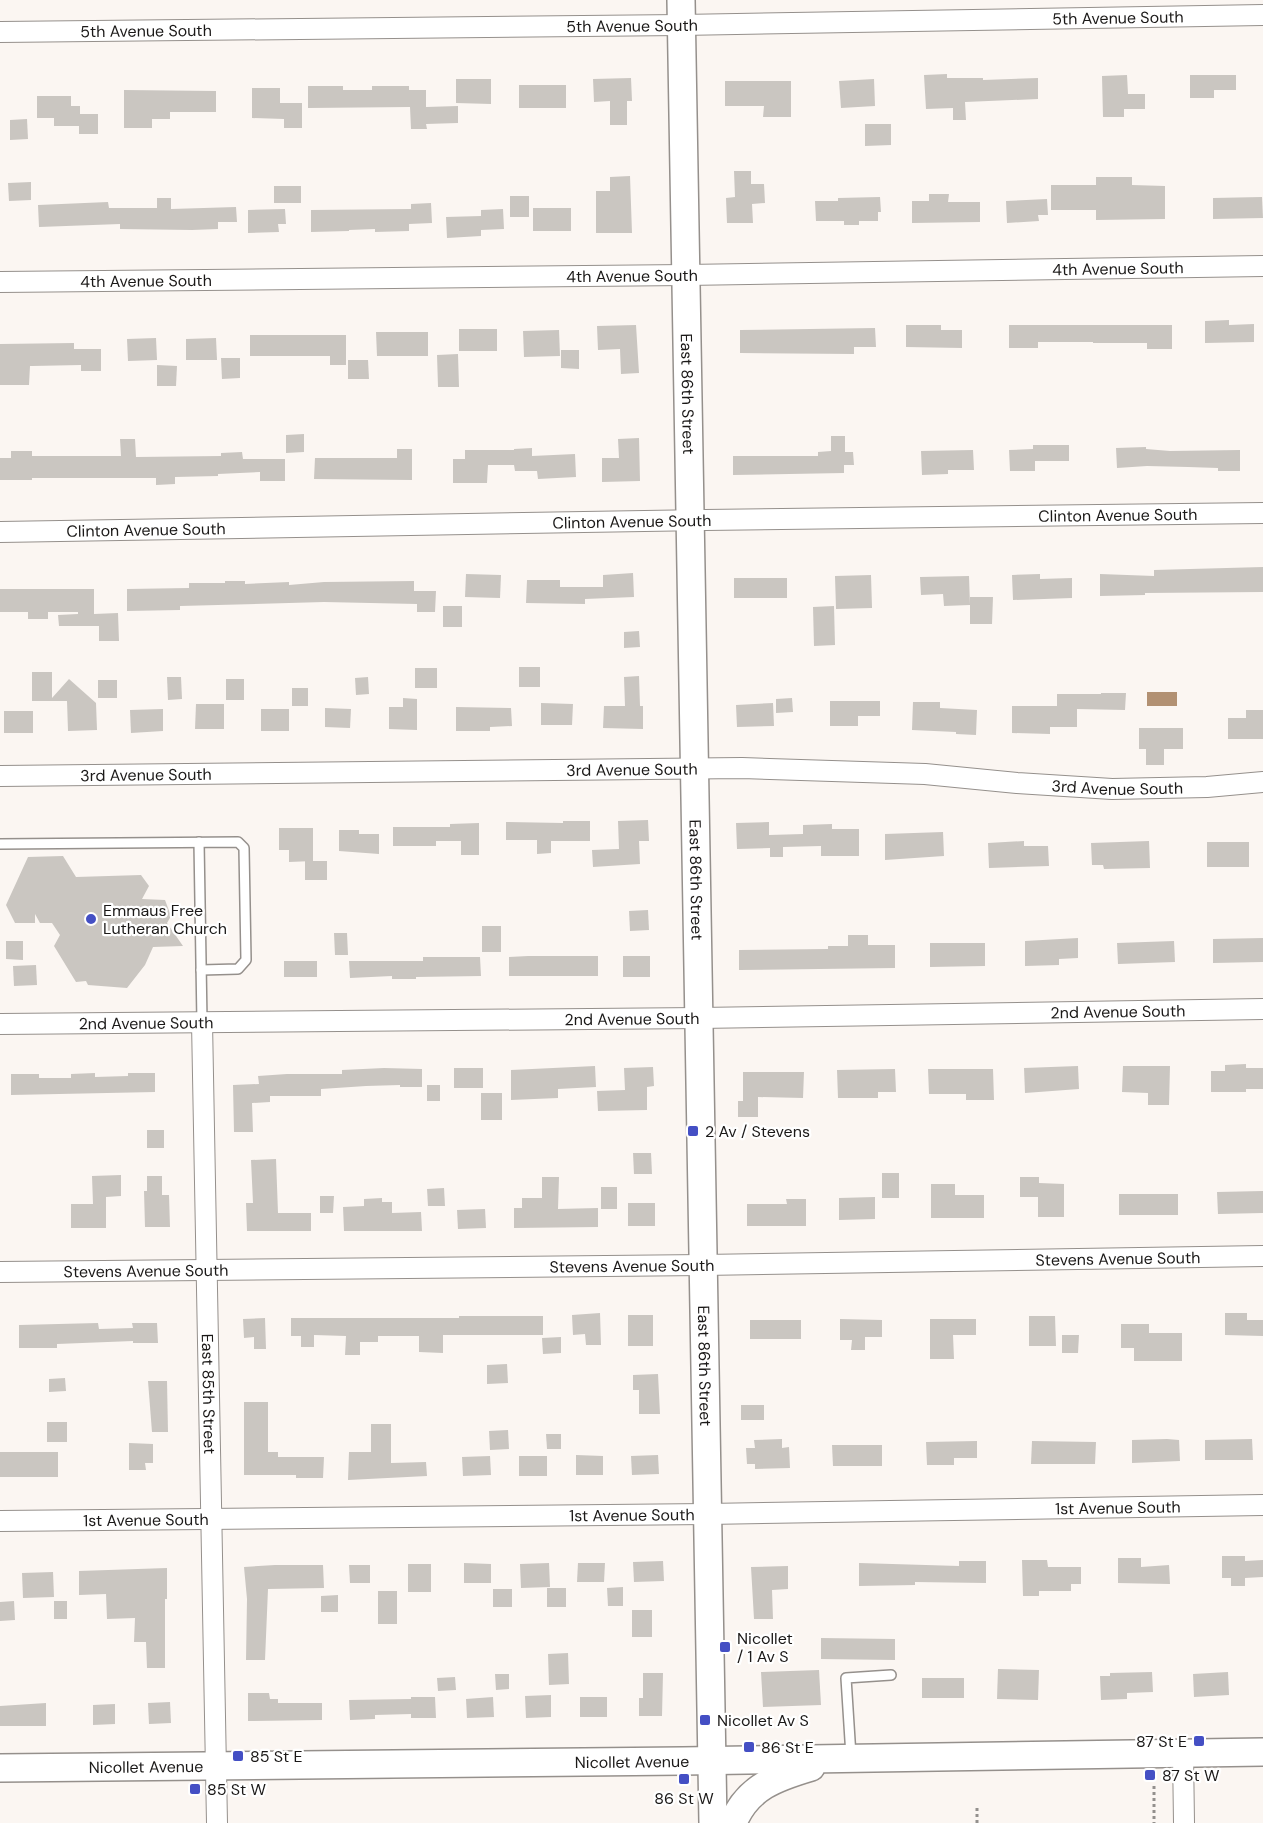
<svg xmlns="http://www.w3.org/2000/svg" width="1263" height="1823" viewBox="0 0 1263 1823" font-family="'DM Sans',sans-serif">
	<rect width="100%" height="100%" fill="#fbf6f2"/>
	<rect fill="#b29173" x="1147" y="692" width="30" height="14"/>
	<g fill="#cac6c1">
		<path d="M947,74V78H983V80L1038,78V99L965,102L966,120H953V108L926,109L924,75Z"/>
		<path d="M1127,75L1128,94H1145V109H1124V117H1103L1102,76Z"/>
		<path d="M1190,75H1236V90H1214V98H1190Z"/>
		<path d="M631,78L632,101H627V125H610V101L594,102L593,79Z"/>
		<path d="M456,79H491V104L456,103Z"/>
		<path d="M874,79L875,106L841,108L839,81Z"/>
		<path d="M725,81H791V117H763L764,106H725Z"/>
		<rect x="519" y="85" width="47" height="23"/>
		<path d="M308,86H343V90H372V86H409V90H426V107L458,106V123L426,124L427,129H411L410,107L308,108Z"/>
		<path d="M252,88H280V103H302V128H284V119L252,118Z"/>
		<path d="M124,90L216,91V112H170V119H152V128H124Z"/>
		<path d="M37,96H71V106H80V114H98V134H79V126H54V118H37Z"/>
		<path d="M27,119L28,139L10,140V120Z"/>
		<path d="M865,124H891V145L865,146Z"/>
		<path d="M734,171H751V184H764L765,203L752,204L753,223H727L726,198L735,197Z"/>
		<path d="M630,176L632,233H596V191H610V177Z"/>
		<path d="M1096,177H1132V185L1165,186V219L1096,220V210H1051V185H1096Z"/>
		<path d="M31,182V200L9,201L8,183Z"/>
		<rect x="274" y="186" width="27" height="17"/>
		<path d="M929,194H949L948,202H980V222L912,223V201H929Z"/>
		<rect x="510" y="196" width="19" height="21"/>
		<path d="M880,197L881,212H878V221H859V225H844V221H816L815,201H838V198Z"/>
		<path d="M1262,197L1263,218L1213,219V198Z"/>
		<path d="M157,198H171V209L236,207L237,222H218V229L192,230L120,229V224L39,227L38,205L108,202L109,208H157Z"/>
		<path d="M1047,199L1048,215H1038L1039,221L1007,223L1006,201Z"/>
		<path d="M431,203L432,223L409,224V231L375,232V229L349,230V231L311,232V210L411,209V204Z"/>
		<rect x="533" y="208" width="38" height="23"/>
		<path d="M285,209L286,224H278L279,232L248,233V210Z"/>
		<path d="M503,209L504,229L481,230V236L447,238L446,217L481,216V210Z"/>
		<path d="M1229,320V325L1254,324V342L1205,343V321Z"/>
		<path d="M636,325L639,373L621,374L620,349L598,350L597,326Z"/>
		<path d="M906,325H941V330H962V348L906,347Z"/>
		<path d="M1009,325H1172V349H1147V343H1093V342H1038V348H1009Z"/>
		<path d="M875,328L876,347H854V354L740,353V330Z"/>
		<rect x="459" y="329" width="38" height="22"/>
		<path d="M559,330L560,356L524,357L523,331Z"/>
		<path d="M376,332H428V356H377Z"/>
		<path d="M250,335H346V365H330V356H250Z"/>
		<path d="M156,338L157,360L128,361L127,339Z"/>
		<path d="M216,338L217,360H186V339Z"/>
		<path d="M74,343V349H101V371H81V365L32,366H30L29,385H0V344Z"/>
		<path d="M561,350H579V369L561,368Z"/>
		<path d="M458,354L459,387H438L437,355Z"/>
		<path d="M221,358H240V378L222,379Z"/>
		<path d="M348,360H368L369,379H348Z"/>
		<path d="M157,365L177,366L176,386H157Z"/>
		<path d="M304,434V452L286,453V435Z"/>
		<path d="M831,436H845V452H853L854,465H844V473L733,475V456H818V452L831,451Z"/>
		<path d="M639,438L640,481L602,482V458H619L618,439Z"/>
		<path d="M120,439H135L136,457L221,456V453L242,452L243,459H285V481H260V472L218,474V476L175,477V484L156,485V478H32V480H0V458H11V451H32V456H121Z"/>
		<path d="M1033,445H1069V461H1035V471H1010L1009,450L1033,449Z"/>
		<path d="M1146,447V449L1170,451L1240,450V471H1218V468L1188,467L1147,466L1117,468L1116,448Z"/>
		<path d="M532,448V456L575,454L576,477L538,479L537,471H515L514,465H488L487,483H453V459H465V450H514V449Z"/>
		<path d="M397,449H412V480L314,479L315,458H397Z"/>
		<path d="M973,450L974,470H948V474L922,475L921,451Z"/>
		<path d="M1263,567V592L1145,593V595L1100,596V574L1154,576V570Z"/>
		<path d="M633,573L634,597L585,599V604L526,603L527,580H560V587H603V575Z"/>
		<path d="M466,574L501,575L500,598L465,597Z"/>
		<path d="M1040,574V579L1072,578V598L1013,600L1012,575Z"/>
		<path d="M871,575L872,608L836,609L835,576Z"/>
		<path d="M969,576L970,605L944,606L943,594L921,595L920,577Z"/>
		<rect x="734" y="578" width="53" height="20"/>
		<path d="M225,581H245V584L289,582V585L324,582L414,581V591H436L435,612H417V604L324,602L180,606V610L127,611V589L189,588V583H225Z"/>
		<path d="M0,589H94V614L118,613L119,641H99V626H59L58,615L78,614V612H48V619H28V612H0Z"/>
		<path d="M970,597H993L992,624H970Z"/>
		<rect x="443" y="606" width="19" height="21"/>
		<path d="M834,606L835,645L814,646L813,607Z"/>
		<path d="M639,631L640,647L624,648V632Z"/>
		<rect x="519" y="667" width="21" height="20"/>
		<rect x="415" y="668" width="22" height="20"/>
		<path d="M32,672H52V698L69,679L96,703L97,730L68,731L67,701H32Z"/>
		<path d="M639,676L640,706H643V729L603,728L604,706H625L624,677Z"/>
		<path d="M167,677H181L182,699L168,700Z"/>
		<path d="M368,677L369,694L356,695L355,678Z"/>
		<rect x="226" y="679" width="18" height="21"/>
		<rect x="98" y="680" width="19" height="18"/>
		<rect x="292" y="688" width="16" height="18"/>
		<path d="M1101,693H1126L1125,710L1077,709V727H1050V734L1012,733V706H1057V694H1101Z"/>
		<path d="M403,698L417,699V730L389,729V707H403Z"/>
		<path d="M792,698L793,712L776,713V699Z"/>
		<path d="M830,701H880V716H858V726H830Z"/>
		<path d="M913,702H940V708L977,710L976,735L956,734V732L912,730Z"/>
		<path d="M541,703L573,704L572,725H541Z"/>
		<path d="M773,703L774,726L737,727L736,705Z"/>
		<path d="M196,704H224V729H195Z"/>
		<path d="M456,707L511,708L512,726L490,727V731H456Z"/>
		<path d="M325,708L351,709L350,728L325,727Z"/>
		<path d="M163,709V731L131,733L130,710Z"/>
		<rect x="261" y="709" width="28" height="22"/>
		<path d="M1246,710H1263V739H1228V718H1246Z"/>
		<rect x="4" y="711" width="29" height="22"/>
		<path d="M1139,728H1183V749H1164V765H1146V749H1139Z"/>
		<path d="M648,820L649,841H639L640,864L593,867L592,850L619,849L618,821Z"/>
		<path d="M563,821H590V841H551V853L537,854V840H506V822L563,823Z"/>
		<path d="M769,822V835L803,834V825L832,824V829H859V856H821V846L783,847V857H770V848L737,849L736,823Z"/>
		<path d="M479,823V855H461V841H436V846H393V827H450V824Z"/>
		<path d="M279,828H313V861L289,862V850H279Z"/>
		<path d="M339,830H359V834H379V854L339,851Z"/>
		<path d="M943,832L944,856L885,860V834Z"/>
		<path d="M1024,841V846H1048L1049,866L989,868L988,843Z"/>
		<path d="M1149,841L1150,868L1104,869L1103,865H1092L1091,843Z"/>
		<rect x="1207" y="842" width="42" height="25"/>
		<path d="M63,856L76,877L141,875L149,886L142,899L165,900L171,916L167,923L183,946L153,947L145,965L127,988L88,985L86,981L76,982L54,946L60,935L52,923H40L35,914V923H15L6,905L28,857Z"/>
		<rect x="305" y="861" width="22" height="19"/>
		<path d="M648,910L649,930L630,931L629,911Z"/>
		<rect x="482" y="926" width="19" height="26"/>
		<path d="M334,933H347L348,955H335Z"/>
		<path d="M848,935H868V945H895V968L739,970V950L828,949V946H848Z"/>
		<path d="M1078,938V958L1059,959V965L1025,966V941Z"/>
		<path d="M1263,938V962L1213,963V939Z"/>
		<path d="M6,941H23V960L6,959Z"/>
		<path d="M1174,941L1175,962L1118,964L1117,943Z"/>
		<path d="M930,943H985V966L930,967Z"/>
		<path d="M528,956H598V976H509V957Z"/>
		<rect x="623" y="956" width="27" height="21"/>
		<path d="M423,957H480L481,976L416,977V979H392V976L350,978L349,961H423Z"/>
		<rect x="284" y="961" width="33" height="16"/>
		<path d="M36,965L37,985L14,986L13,966Z"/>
		<path d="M1246,1064V1068H1263V1089H1246V1092H1211V1071H1225V1065Z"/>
		<path d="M595,1066L596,1087L558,1089V1098L511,1100V1070Z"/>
		<path d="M1078,1066L1079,1089L1025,1093L1024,1068Z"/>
		<path d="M1123,1066H1170L1169,1105H1148V1093L1122,1092Z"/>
		<path d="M653,1067L654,1086L647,1087V1110L598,1111L597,1091L625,1090L624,1068Z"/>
		<path d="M384,1068L422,1069V1087H400V1085L366,1086L321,1089V1096H270V1102L252,1103L253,1132H234L233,1085L259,1084L258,1076L287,1074H342V1070Z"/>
		<rect x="454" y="1068" width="29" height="20"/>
		<path d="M895,1069L896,1092H878V1098H838L837,1070Z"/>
		<path d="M928,1069H993L994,1100H966V1094H929Z"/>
		<path d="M743,1072H804L803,1098L758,1097V1117H738V1101H743Z"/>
		<path d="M95,1073V1077L128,1076V1073H155V1092L11,1095V1074H39V1078H71V1074Z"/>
		<rect x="427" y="1085" width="13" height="16"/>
		<rect x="481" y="1093" width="21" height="27"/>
		<rect x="147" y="1130" width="17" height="18"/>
		<path d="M633,1153H651L652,1174H634Z"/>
		<path d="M276,1159L278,1213H311V1231H247L246,1203H253L251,1160Z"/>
		<rect x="882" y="1173" width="17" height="25"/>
		<path d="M121,1175V1196L106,1197V1228H71V1204H93L92,1176Z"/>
		<path d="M147,1176H162V1195H169L170,1227H145L144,1191H147Z"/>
		<path d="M542,1177H559L558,1209L598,1208V1227L514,1228V1208H522V1198H542Z"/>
		<path d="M1020,1177H1039V1183L1064,1184V1217H1038V1197H1020Z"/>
		<path d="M931,1184H955V1195H984V1218H931Z"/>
		<rect x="601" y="1187" width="16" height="22"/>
		<path d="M444,1188L445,1206H428L427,1189Z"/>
		<path d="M1263,1191V1213L1218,1214L1217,1192Z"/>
		<rect x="1119" y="1194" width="59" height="21"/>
		<path d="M320,1196H334L333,1213H320Z"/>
		<path d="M875,1197V1219L839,1220V1198Z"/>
		<path d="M382,1198V1202H392V1213L421,1212L422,1231H344L343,1207L364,1206V1199Z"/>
		<path d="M786,1199H806V1226H747V1204H787Z"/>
		<rect x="628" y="1203" width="27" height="23"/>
		<path d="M485,1209L486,1228L458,1229L457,1210Z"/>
		<path d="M600,1313L601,1345H586L585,1334L573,1335L572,1315Z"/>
		<path d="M1225,1313H1247V1320H1263V1336L1225,1335Z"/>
		<rect x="628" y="1315" width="25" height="31"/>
		<path d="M459,1316H543V1335H443V1353L419,1352V1336H378V1342H360V1355H345L346,1336L314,1335V1347H301V1336H291V1318H459Z"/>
		<path d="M1029,1316H1055L1056,1346H1029Z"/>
		<path d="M265,1318L266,1349H254V1337L244,1338L243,1319Z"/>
		<path d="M840,1319L882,1320V1337H865V1350H851L852,1340H840Z"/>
		<path d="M930,1319H976V1335H953L954,1359H930Z"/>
		<rect x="750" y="1320" width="51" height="19"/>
		<path d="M98,1323L99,1329L133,1328L132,1323H157L158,1343H133V1341L57,1344V1348H19V1325Z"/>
		<path d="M1121,1324H1149V1333H1182V1361H1134V1348H1121Z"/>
		<path d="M1062,1335H1079L1078,1353H1062Z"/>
		<path d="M561,1337V1353L543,1354L542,1338Z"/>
		<path d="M507,1364L508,1383L487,1384V1365Z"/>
		<path d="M658,1374L660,1414H639V1390H633V1375Z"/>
		<path d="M65,1378L66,1391L49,1392V1379Z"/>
		<path d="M148,1381H167L168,1432H152Z"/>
		<path d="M244,1402H268V1452H278V1457H324L323,1478H296V1475H244Z"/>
		<rect x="741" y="1405" width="23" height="15"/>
		<rect x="47" y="1422" width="20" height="20"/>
		<path d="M371,1424H391V1463L426,1462L427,1476L348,1480L349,1452H371Z"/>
		<path d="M508,1430L509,1449L490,1450L489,1431Z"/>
		<path d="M546,1434H561V1449H547Z"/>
		<path d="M782,1439V1448L789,1447L790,1468L755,1469V1464H747L746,1448H755L754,1440Z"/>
		<path d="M1167,1439L1179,1440L1180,1461L1132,1463V1440Z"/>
		<path d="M1252,1439L1253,1460H1205V1440Z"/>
		<path d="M977,1441V1458H954V1465H927L926,1442Z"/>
		<path d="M1032,1441L1096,1442L1095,1464H1031Z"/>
		<path d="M129,1443L153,1444V1463H145L146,1470H129Z"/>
		<path d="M832,1445H882V1466H833Z"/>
		<rect x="0" y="1452" width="58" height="25"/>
		<path d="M576,1455L603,1456V1475H576Z"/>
		<path d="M658,1455L659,1474L632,1475L631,1456Z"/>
		<path d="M490,1456L491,1475L463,1476L462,1457Z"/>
		<rect x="519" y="1456" width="28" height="20"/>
		<path d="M1222,1556H1245V1561L1263,1560V1577L1245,1578V1586H1231V1578H1222Z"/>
		<path d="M1118,1558H1141V1567L1169,1565L1170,1584L1118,1583Z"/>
		<path d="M1022,1560H1047L1048,1567H1081V1584H1071V1591H1039V1596H1023Z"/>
		<path d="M663,1561L664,1581L634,1582L633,1562Z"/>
		<path d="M959,1561H986V1583L915,1582V1585L859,1586V1563L959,1566Z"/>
		<path d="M464,1563L491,1564V1583H464Z"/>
		<path d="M549,1563L550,1587L521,1588L520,1564Z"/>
		<path d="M578,1563H605L604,1582H577Z"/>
		<rect x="408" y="1564" width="23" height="28"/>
		<path d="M275,1565H323L324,1588L268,1589L265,1660H246L247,1599L244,1567Z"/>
		<path d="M349,1565H370V1583H350Z"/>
		<path d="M788,1566V1589L772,1590L773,1619H754L751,1567Z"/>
		<path d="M167,1568V1599H165V1668H147L146,1642H134L135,1618L107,1619L106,1594L79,1595V1571Z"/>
		<path d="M53,1572L54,1597L23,1598L22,1573Z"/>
		<path d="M623,1587V1606H608L607,1588Z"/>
		<rect x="547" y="1588" width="19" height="19"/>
		<rect x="493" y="1589" width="19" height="18"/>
		<rect x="378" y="1591" width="19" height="33"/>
		<path d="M338,1595V1612H321V1596Z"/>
		<path d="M14,1601L15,1620L0,1621V1602Z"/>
		<rect x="54" y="1601" width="13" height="18"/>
		<rect x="632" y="1610" width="20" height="27"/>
		<path d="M821,1638L895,1639V1660L821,1659Z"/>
		<path d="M568,1653L569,1684L549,1685L548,1654Z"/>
		<path d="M998,1669L1039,1670L1038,1700L997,1699Z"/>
		<path d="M819,1670L821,1705L763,1707L761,1672Z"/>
		<path d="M1152,1672L1153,1692L1127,1693V1699L1101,1700L1100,1676H1110V1673Z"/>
		<path d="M1228,1672L1229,1695L1194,1697L1193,1674Z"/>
		<path d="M643,1673H663L662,1716H639V1698H643Z"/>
		<path d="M495,1674H509V1689L496,1690Z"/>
		<path d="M455,1677L456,1690L438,1691L437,1678Z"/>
		<rect x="922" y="1678" width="42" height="20"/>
		<path d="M248,1693H269L270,1699H278V1703H322V1720L248,1721Z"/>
		<path d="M551,1695V1717L526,1718L525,1696Z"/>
		<path d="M411,1697H435L436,1718H411V1714L375,1715V1719L350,1720L349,1700L411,1699Z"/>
		<path d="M493,1697L494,1717L467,1718L466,1699Z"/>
		<rect x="580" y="1697" width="27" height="20"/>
		<path d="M170,1702L171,1723L149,1724L148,1703Z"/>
		<path d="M46,1703V1726H0V1706Z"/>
		<path d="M115,1704V1724L93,1725V1705Z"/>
	</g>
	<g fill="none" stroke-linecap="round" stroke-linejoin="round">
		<g stroke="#95908c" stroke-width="12">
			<g id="lane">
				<path d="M199,842L202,1022"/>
				<path d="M0,844L238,842L244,848L246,960L238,969L201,970"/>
				<path d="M851,1756L846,1678L891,1675"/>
			</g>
		</g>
		<g stroke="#95908c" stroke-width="22">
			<g id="street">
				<path id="s1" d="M0,32L681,25L1263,15"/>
				<path id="s2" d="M0,282L686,275L1263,266"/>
				<path id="s3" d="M0,532L705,520L1263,513"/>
				<path id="s4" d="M0,776L742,768L925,774L1017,783L1112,789L1207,787L1263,782"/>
				<path id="s5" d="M202,1022L217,1823"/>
				<path id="s6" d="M0,1024L699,1018L1263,1009"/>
				<path id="s7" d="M0,1272L703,1265L1263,1256"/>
				<path id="s8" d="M0,1521L707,1514L1263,1505"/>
				<path d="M1183,1753L1184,1823"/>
			</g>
		</g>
		<g stroke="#95908c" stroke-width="30">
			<g id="secondary">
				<path id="s9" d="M681,0L713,1823"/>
				<path id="s10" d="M0,1768L683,1761L1263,1752"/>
				<path d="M733,1823C747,1787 777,1777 811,1767"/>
			</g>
		</g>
		<g stroke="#93908d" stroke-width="3" stroke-dasharray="3 3" stroke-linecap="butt">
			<path d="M1154,1786V1823"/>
			<path d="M977,1823V1807"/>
		</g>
		<use href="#lane" stroke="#fff" stroke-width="9"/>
		<use href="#street" stroke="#fff" stroke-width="20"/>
		<use href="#secondary" stroke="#fff" stroke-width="27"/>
	</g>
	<g fill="#444fc4" stroke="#fff" stroke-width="2">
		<circle cx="91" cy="919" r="6"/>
		<rect x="687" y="1125" width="12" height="12" rx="3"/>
		<rect x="719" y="1641" width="12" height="12" rx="3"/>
		<rect x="699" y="1714" width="12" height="12" rx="3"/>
		<rect x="1193" y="1735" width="12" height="12" rx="3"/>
		<rect x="743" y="1741" width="12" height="12" rx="3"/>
		<rect x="232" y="1750" width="12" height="12" rx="3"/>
		<rect x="1144" y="1769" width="12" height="12" rx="3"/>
		<rect x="678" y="1773" width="12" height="12" rx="3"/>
		<rect x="189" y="1783" width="12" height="12" rx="3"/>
	</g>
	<g text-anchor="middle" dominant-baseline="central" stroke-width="4.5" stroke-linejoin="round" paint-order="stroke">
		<g font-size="16" fill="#1b1918" stroke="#fff">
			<text stroke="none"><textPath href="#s1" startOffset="1118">5th Avenue South</textPath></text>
			<text stroke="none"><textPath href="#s1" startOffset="632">5th Avenue South</textPath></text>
			<text stroke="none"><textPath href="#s1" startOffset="146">5th Avenue South</textPath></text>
			<text stroke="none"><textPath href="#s2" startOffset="1118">4th Avenue South</textPath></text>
			<text stroke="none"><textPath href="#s2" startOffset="632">4th Avenue South</textPath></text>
			<text stroke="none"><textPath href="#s2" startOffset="146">4th Avenue South</textPath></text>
			<text stroke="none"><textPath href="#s9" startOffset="394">East 86th Street</textPath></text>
			<text stroke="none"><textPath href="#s3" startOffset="1118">Clinton Avenue South</textPath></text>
			<text stroke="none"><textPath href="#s3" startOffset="632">Clinton Avenue South</textPath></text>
			<text stroke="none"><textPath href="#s3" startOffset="146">Clinton Avenue South</textPath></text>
			<text stroke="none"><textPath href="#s4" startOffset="632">3rd Avenue South</textPath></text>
			<text stroke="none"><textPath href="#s4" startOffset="146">3rd Avenue South</textPath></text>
			<text stroke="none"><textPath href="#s4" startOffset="1118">3rd Avenue South</textPath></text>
			<text stroke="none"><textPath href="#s9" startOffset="880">East 86th Street</textPath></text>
			<text stroke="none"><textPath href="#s6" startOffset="1118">2nd Avenue South</textPath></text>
			<text stroke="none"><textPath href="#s6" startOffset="632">2nd Avenue South</textPath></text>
			<text stroke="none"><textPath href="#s6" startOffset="146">2nd Avenue South</textPath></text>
			<text stroke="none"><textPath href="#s7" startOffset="1118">Stevens Avenue South</textPath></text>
			<text stroke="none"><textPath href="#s7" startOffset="632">Stevens Avenue South</textPath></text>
			<text stroke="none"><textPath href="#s7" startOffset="146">Stevens Avenue South</textPath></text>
			<text stroke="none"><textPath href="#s9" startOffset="1366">East 86th Street</textPath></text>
			<text stroke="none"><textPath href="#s5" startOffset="372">East 85th Street</textPath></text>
			<text stroke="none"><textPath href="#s8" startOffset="1118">1st Avenue South</textPath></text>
			<text stroke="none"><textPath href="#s8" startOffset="632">1st Avenue South</textPath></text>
			<text stroke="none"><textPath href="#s8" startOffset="146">1st Avenue South</textPath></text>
			<text stroke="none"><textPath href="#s10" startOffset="632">Nicollet Avenue</textPath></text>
			<text stroke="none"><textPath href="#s10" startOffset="146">Nicollet Avenue</textPath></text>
		</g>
		<g font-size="16" fill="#1b1918" stroke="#fff" text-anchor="start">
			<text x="103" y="910">Emmaus Free<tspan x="103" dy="18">Lutheran Church</tspan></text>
			<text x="705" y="1131">2 Av / Stevens</text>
			<text x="737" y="1638">Nicollet<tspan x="737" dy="18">/ 1 Av S</tspan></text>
			<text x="717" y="1720">Nicollet Av S</text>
			<text x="1187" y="1741" text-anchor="end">87 St E</text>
			<text x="761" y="1747">86 St E</text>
			<text x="250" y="1756">85 St E</text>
			<text x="1162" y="1775">87 St W</text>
			<text x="207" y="1789">85 St W</text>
			<text x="684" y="1798" text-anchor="middle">86 St W</text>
		</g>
	</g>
</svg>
